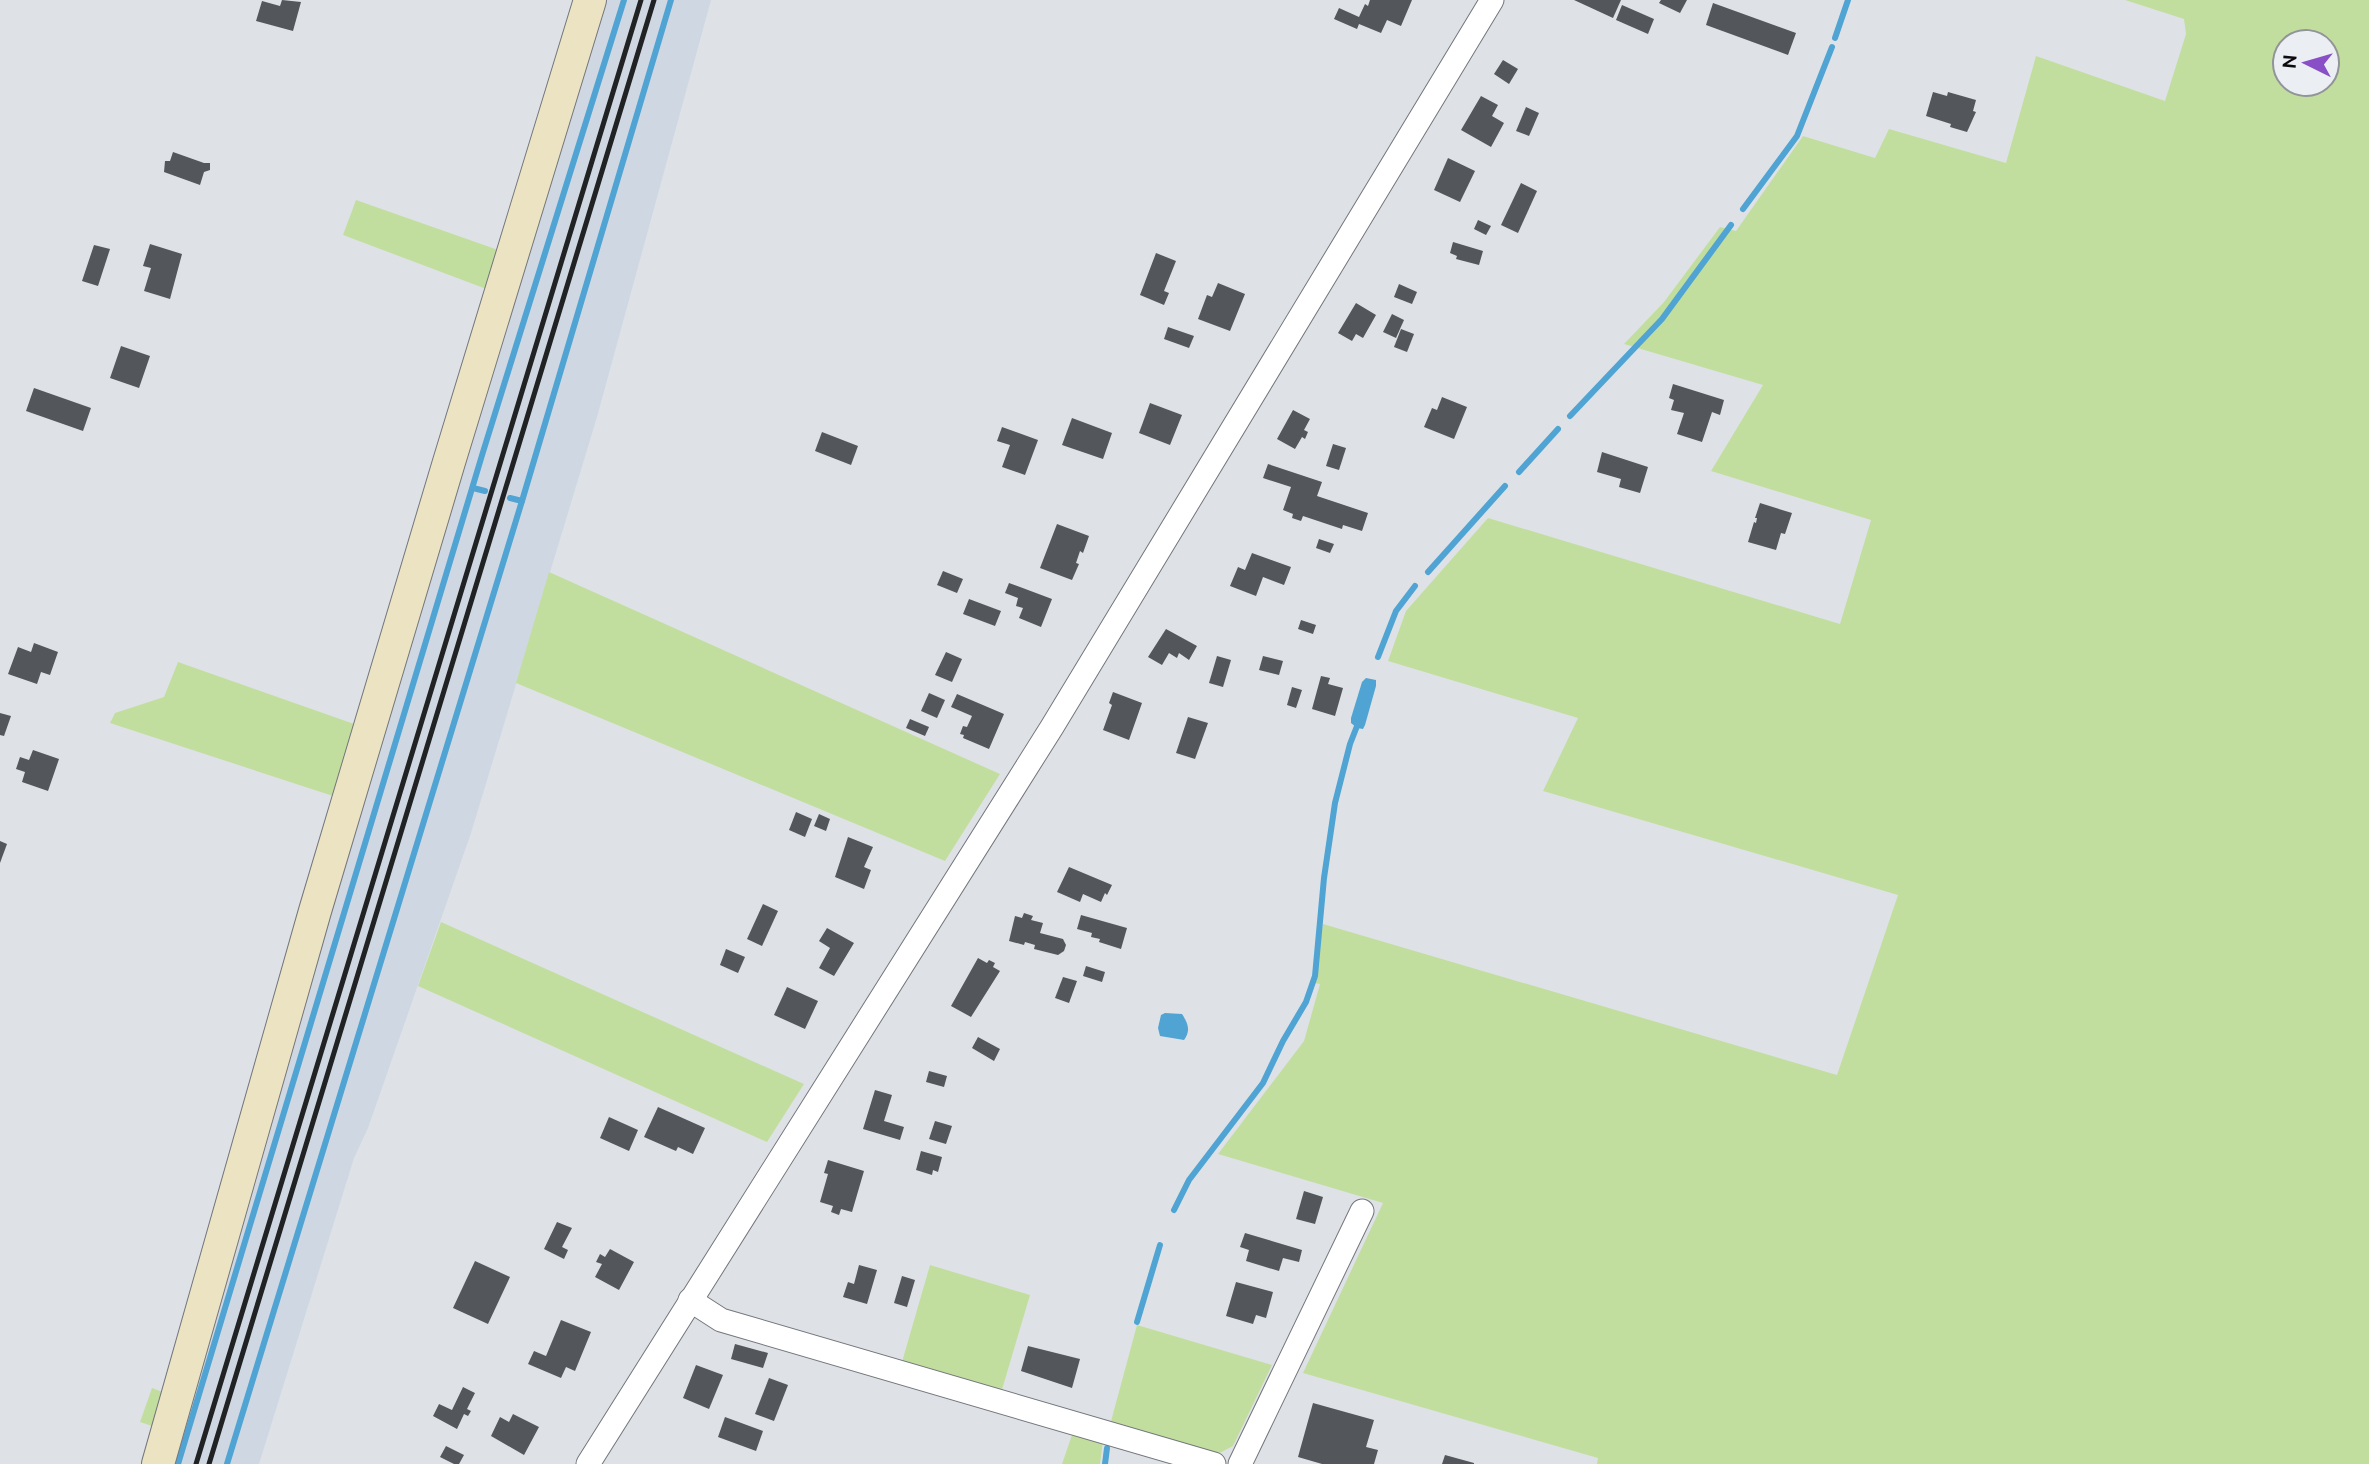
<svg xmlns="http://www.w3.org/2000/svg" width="2369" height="1464" viewBox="0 0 2369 1464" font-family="Ubuntu,sans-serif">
	<rect width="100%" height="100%" fill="#dee2e7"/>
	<path fill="#cfd7e2" d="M575,0H711L597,417L471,833L368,1128L354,1158L259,1464H147L403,561Z"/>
	<g fill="#c2de9f" fill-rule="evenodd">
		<path d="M2125,0H2369V1464H1597L1598,1458L1303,1373L1383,1203L1218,1154L1304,1041L1320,984L1314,983L1323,924L1837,1075L1898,895L1543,791L1578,718L1388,661L1406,611L1488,518L1840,624L1871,520L1711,471L1763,385L1624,344L1664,302L1720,227L1736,231L1803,136L1875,158L1889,129L2006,163L2036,56L2165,101L2186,34L2184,19ZM2285,42H2327V84H2285Z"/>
		<path d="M356,200L501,251L489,290L343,235Z"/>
		<path d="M549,572L1000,774L945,861L516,683Z"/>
		<path d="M178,662L357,725L336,797L110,723L115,713L164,697Z"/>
		<path d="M441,922L804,1084L767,1142L418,986Z"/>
		<path d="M930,1265L1030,1295L1001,1393L902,1362Z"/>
		<path d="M1137,1325L1272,1365L1233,1446L1214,1456L1110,1425Z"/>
		<path d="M152,1388L168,1394L158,1428L140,1422Z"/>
		<path d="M1073,1432L1103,1441L1100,1464H1062Z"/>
	</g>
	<g fill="#50a4d3">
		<path d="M1366,678L1376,680V686L1365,725L1363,729L1357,728L1351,723V718L1362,682Z"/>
		<path d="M1165,1013L1182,1014C1188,1023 1191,1031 1184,1040L1160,1036L1158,1028L1161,1015Z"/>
	</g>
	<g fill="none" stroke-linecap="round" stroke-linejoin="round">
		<g stroke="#50a4d3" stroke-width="6">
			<path d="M1835,38L1848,0"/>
			<path d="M1743,209L1797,136L1832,47"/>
			<path d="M1570,416L1662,319L1731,225"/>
			<path d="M1519,472L1558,429"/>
			<path d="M473,488L485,491"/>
			<path d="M510,498L522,501"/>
			<path d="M1428,572L1505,486"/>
			<path d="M1378,657L1396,611L1415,586"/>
			<path d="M1174,1210L1189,1180L1263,1083L1283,1041L1306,1002L1315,976L1324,878L1335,803L1350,744L1359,721"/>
			<path d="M1137,1322L1160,1245"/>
			<path d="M178,1464L483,452L624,0"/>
			<path d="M227,1464L522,501L671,0"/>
			<path d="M1105,1464L1107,1448"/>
		</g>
	</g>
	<g fill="#53565b">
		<path d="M282,0L301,2L293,31L256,21L262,1L280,6Z"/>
		<path d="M1370,0H1412L1401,26L1387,20L1381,33L1359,24L1357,29L1334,19L1339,8L1359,17L1365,4L1368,6Z"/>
		<path d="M1574,0H1621L1613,18Z"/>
		<path d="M1661,0H1687L1680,13L1659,3Z"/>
		<path d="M1713,3L1796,33L1788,55L1706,25Z"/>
		<path d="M1622,5L1654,19L1648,34L1616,20Z"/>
		<path d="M1503,60L1518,69L1509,84L1494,74Z"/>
		<path d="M1933,92L1947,96L1948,92L1976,100L1973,111L1976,112L1967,132L1950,127L1951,124L1926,116Z"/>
		<path d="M1481,96L1498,105L1492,116L1504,123L1491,147L1461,130Z"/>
		<path d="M1526,107L1539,113L1529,136L1516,131Z"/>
		<path d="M173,152L204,163H210V170L204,172L200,185L164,172L165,161H170Z"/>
		<path d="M1448,158L1475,171L1460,202L1434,190Z"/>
		<path d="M1521,183L1537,191L1518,233L1501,225Z"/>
		<path d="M1478,220L1491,226L1486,235L1474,229Z"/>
		<path d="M1453,242L1483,251L1479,265L1456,259L1457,256L1450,253Z"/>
		<path d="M150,244L182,254L170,299L144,291L151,268L143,266Z"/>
		<path d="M94,245L110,249L98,286L82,281Z"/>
		<path d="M1156,253L1176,261L1164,291L1169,293L1164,305L1140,295Z"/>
		<path d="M1218,283L1245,294L1230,331L1198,319L1207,295L1212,297Z"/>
		<path d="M1399,284L1417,292L1412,304L1394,297Z"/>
		<path d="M1356,303L1376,315L1363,338L1356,334L1352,341L1338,333Z"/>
		<path d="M1392,314L1404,320L1396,338L1383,332Z"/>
		<path d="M1168,327L1194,336L1189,348L1164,339Z"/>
		<path d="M1401,329L1414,334L1407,352L1394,347Z"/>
		<path d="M121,346L150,356L139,388L110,378Z"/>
		<path d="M1673,384L1724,400L1720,415L1712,412L1702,442L1677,434L1684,413L1671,410L1674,400L1669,398Z"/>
		<path d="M34,388L91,408L83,431L26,411Z"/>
		<path d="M1442,397L1467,407L1454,439L1424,427L1432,408L1437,410Z"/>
		<path d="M1150,403L1182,415L1170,445L1139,433Z"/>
		<path d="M1293,410L1310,419L1304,430L1308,432L1305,439L1302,437L1295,449L1277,439Z"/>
		<path d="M1072,418L1112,433L1103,459L1062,445Z"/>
		<path d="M1002,427L1038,440L1025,475L1002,467L1010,445L997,441Z"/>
		<path d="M822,432L858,446L851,465L815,451Z"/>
		<path d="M1333,444L1346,448L1339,470L1326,466Z"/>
		<path d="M1602,452L1648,467L1640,493L1619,487L1621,479L1597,472Z"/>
		<path d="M1268,464L1322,482L1317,496L1368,513L1362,531L1343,525L1342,529L1303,516L1301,521L1292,518L1293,514L1283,510L1291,487L1263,478Z"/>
		<path d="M1760,503L1792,513L1785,534L1781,533L1776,550L1748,542L1754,522L1756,523L1757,518H1755Z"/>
		<path d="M1057,524L1089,536L1083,553L1080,551L1076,563L1079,564L1072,580L1040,568Z"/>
		<path d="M1319,539L1334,544L1330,553L1316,548Z"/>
		<path d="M1252,553L1291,567L1284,585L1263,577L1256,596L1230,586L1238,567L1245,570Z"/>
		<path d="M943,571L963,579L957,593L937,585Z"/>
		<path d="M1009,583L1052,599L1041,627L1019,618L1023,608L1016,606L1018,598L1005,593Z"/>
		<path d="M969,599L1001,611L995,626L963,614Z"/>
		<path d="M1301,620L1316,625L1313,634L1298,629Z"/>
		<path d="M1166,629L1197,646L1189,660L1179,653L1177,658L1169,653L1162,665L1148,657Z"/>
		<path d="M34,643L58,652L50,675L41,672L37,684L8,674L18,647L31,652Z"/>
		<path d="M946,652L962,659L952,682L935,675Z"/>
		<path d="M1217,656L1231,660L1223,687L1209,683Z"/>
		<path d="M1263,656L1283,661L1279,675L1259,670Z"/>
		<path d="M1321,676L1330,678L1328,684L1343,688L1335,716L1312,709Z"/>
		<path d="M1292,687L1302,690L1296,708L1287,705Z"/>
		<path d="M1113,692L1142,703L1129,740L1103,730L1112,705L1109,703Z"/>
		<path d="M929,693L945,700L937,718L921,711Z"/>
		<path d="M957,694L1004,714L989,749L963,738L964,735L960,734L963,726L967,727L972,716L951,707Z"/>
		<path d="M0,713L11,716L4,736L0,735Z"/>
		<path d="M1188,717L1208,723L1195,759L1176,753Z"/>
		<path d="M910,719L929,727L925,736L906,728Z"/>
		<path d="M33,750L59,759L48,791L22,782L25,772L16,769L20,757L29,760Z"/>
		<path d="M796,812L812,819L805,837L789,830Z"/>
		<path d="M819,814L830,819L826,831L814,826Z"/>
		<path d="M848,837L873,847L864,867L871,870L864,889L835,877Z"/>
		<path d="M0,841L7,844L0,863Z"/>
		<path d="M1069,867L1112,885L1107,895L1105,893L1101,902L1083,894L1080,902L1057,892Z"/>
		<path d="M763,904L778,911L762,946L747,939Z"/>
		<path d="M1024,913L1033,916L1031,920L1043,923L1040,933L1063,939L1066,945L1064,951L1058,955L1034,949L1035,945L1025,942L1024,945L1009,941L1015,916L1022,918Z"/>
		<path d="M1081,915L1127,928L1121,949L1099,942L1100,939L1091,937L1092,933L1077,929Z"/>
		<path d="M827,928L854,943L834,976L819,968L830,948L819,941Z"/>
		<path d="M726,949L745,957L738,973L720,965Z"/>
		<path d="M978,958L987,963L989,960L995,963L993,967L1000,971L971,1017L951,1006Z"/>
		<path d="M1086,966L1105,972L1102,982L1083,976Z"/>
		<path d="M1063,977L1077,981L1069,1003L1055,998Z"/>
		<path d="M787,987L818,1001L805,1029L774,1015Z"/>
		<path d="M978,1037L1000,1049L994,1061L972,1048Z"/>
		<path d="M929,1071L947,1076L944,1087L926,1082Z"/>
		<path d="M875,1090L892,1095L884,1121L904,1127L900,1140L863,1129Z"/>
		<path d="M658,1107L705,1128L693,1154L678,1147L676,1151L644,1137Z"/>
		<path d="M609,1117L638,1130L629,1151L600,1138Z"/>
		<path d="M935,1121L952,1126L946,1144L929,1139Z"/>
		<path d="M921,1151L942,1157L938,1172L933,1170L932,1175L916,1170Z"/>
		<path d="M828,1160L864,1171L852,1212L841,1209L839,1215L831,1212L833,1206L820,1202L828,1174L824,1173Z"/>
		<path d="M1304,1191L1323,1197L1315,1224L1296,1219Z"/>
		<path d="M557,1222L572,1228L562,1247L568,1250L564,1259L544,1249Z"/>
		<path d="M1245,1233L1302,1250L1299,1262L1283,1258L1279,1271L1246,1261L1249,1250L1240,1247Z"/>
		<path d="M610,1249L634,1262L619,1290L595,1277L602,1264L596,1262L600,1254L605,1257Z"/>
		<path d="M475,1261L510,1277L488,1324L453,1308Z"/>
		<path d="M859,1265L877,1270L867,1304L843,1297L848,1282L854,1284Z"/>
		<path d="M902,1276L915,1280L907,1307L894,1303Z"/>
		<path d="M1236,1282L1273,1292L1266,1318L1256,1315L1253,1324L1226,1316Z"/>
		<path d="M561,1320L591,1332L575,1371L566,1367L561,1378L528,1364L534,1351L546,1356Z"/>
		<path d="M735,1344L768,1353L763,1368L731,1359Z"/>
		<path d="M1028,1346L1080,1359L1072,1388L1021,1371Z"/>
		<path d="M696,1365L723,1375L709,1409L683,1398Z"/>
		<path d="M769,1378L788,1385L774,1421L755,1414Z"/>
		<path d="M463,1387L475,1393L467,1409L471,1411L468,1416L464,1414L457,1429L433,1416L439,1404L452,1410Z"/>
		<path d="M1313,1403L1374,1420L1366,1447L1378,1450L1374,1464H1322L1298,1457Z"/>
		<path d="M513,1414L539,1427L524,1455L491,1436L500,1417L509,1422Z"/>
		<path d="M725,1417L763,1431L756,1451L718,1437Z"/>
		<path d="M446,1446L464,1455L459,1464H454L440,1457Z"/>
		<path d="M1445,1455L1474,1463V1464H1442Z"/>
	</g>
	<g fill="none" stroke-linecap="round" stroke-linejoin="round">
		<g stroke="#73767b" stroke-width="25">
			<g id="street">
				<path d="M690,1300L721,1320L1214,1464"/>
				<path d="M588,1464L1052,727L1492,0"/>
				<path d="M1240,1464L1362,1211"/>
			</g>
		</g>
		<g stroke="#73767b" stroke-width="34">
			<path id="secondary" d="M158,1464L315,911L449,462L590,0"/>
		</g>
		<use href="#street" stroke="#fff" stroke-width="23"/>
		<use href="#secondary" stroke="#ece3c2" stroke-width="32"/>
		<g stroke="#202223" stroke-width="5">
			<path d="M196,1464L641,0"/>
			<path d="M209,1464L654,0"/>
		</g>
	</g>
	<g transform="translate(2306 63) rotate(275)"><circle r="33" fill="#ebeff4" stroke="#919498" stroke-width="2"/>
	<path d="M0-5L12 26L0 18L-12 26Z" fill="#884fc6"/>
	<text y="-10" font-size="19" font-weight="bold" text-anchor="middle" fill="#0a0c0d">N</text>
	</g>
</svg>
